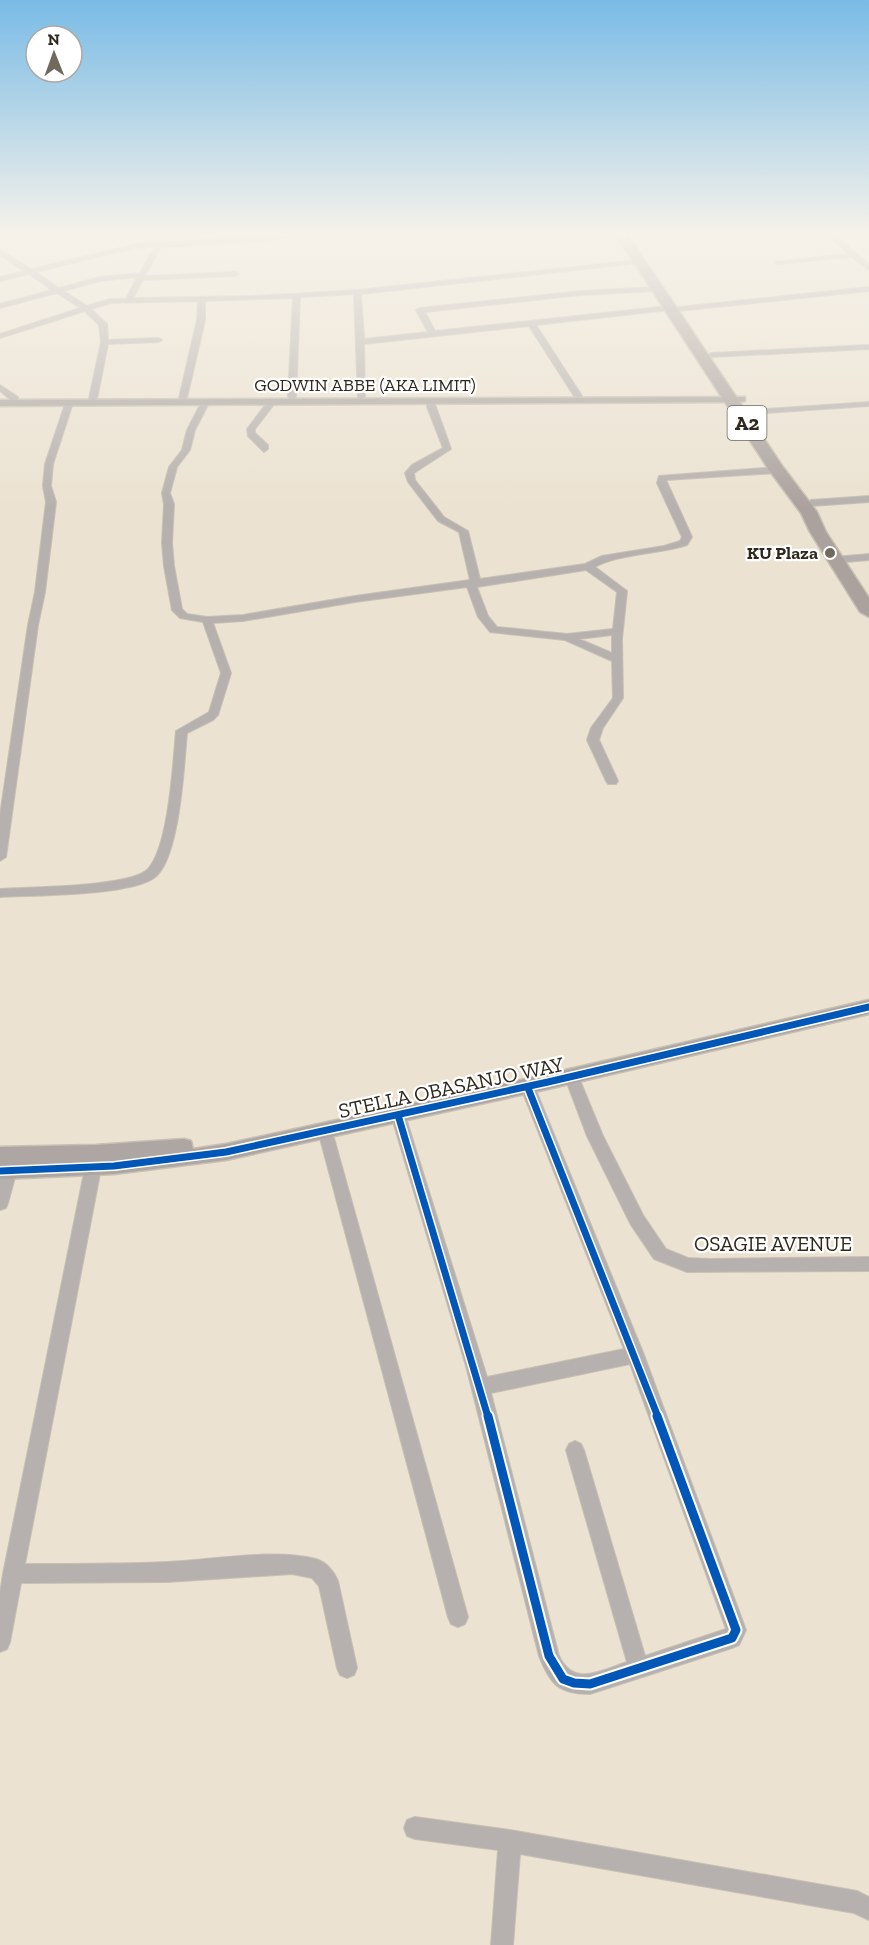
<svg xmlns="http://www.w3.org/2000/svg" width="869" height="1945" viewBox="0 0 869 1945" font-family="'Zilla Slab',serif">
	<rect width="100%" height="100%" fill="#ebe2d1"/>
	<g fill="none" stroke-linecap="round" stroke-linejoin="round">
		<g stroke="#c7c0b3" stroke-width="2">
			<g id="street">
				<path d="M289,235L271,241L161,247L145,276L236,272L239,274L236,276L143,280L133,298L253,296L357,290L638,260L640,263L361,294L364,339L428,332L416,310L420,308L581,291L656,287L660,289L656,291L581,295L425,312L435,331L669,306L673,308L669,310L536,325L582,396L578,398L574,396L529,326L364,344L365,398L358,400L354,294L300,297L296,398L292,400L288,398L293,298L205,301V320L187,398L183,400L179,398L197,320L198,301L111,303L91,309L107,324L108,340L158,338L162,340L158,342L108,344L97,399L93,401L89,399L101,342L99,325L85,311L0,338V334L80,308L57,293L0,308V304L52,290L29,274L0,281V277L24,271L0,255V250L31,269L136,244ZM154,247L140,273L100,277L59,288L36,272L136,248ZM137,277L126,299H110L87,306L64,291L100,281Z"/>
				<path d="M828,235H835L869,264V270L852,257L778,264L775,262L848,254Z"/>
				<path d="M869,287V291L679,311L675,309L679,307Z"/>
				<path d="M869,345V349L711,357L707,355L711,353Z"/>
				<path d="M0,385L18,397V401H12L0,391Z"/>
				<path d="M427,399L434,401L451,449L414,473L415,480L444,517L468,531L480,579L585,564L602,556L664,546L680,541L682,537L657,483L659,476L777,467L781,470L777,473L666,480L692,537L687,545C659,554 618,554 595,567L627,591L622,639L623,698L603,728L599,740L618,781L616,784H608L606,781L587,740L591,728L613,698L612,661L565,640L490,632L478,617L467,587L355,602L243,621L213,623L231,673L218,715L213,720L187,733C184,764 180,860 154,878C128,896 35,895 0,897V889C28,887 132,887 148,869C169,846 173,763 176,731L209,712L221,673L203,622L180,618L172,610L164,566L162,543L164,504L162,493L169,467L182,450L187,430L202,401L209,403L195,430L190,450L177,467L170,493L174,504L172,543L174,566L182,609L187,614L207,617L243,615L355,596L470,580L459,532L438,521L408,482L405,473L412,465L443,448L427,407ZM586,570L617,592L613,629L567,634L497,627L488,616L477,587ZM612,635V653L579,639Z"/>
				<path d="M269,400L276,402L255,429V433L268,445V449L264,452L248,436L247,429Z"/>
				<path d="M66,401L73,403L53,464L51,486L56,502L45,592L38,625L6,857L0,861V815L28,625L35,592L46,502L43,486L45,464Z"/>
				<path d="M869,402V406L750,414L746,412L750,410Z"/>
				<path d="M869,496V502L811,506L806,503L811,500Z"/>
				<path d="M869,554V560L835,563L830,560L835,557Z"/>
				<path d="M572,1072L577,1074L579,1078L603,1136L643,1215L666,1249L688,1258L710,1259L869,1257V1271L687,1272L654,1259L631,1225L587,1136L565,1078L567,1074Z"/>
				<path d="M528,1082L533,1084L535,1088L644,1355L746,1630L739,1645L732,1648L590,1694C558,1694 550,1684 539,1656L466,1366L391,1115L393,1111L398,1109L403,1111L405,1115L487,1377L624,1349L521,1088L523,1084ZM630,1364L726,1629L645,1656L584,1450L581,1444L575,1441L569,1444L566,1450L627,1662C602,1670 574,1688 559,1656L491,1393Z"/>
				<path d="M325,1125L330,1127L332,1131L468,1617L465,1624L458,1627L451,1624L448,1617L318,1131L320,1127Z"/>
				<path d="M95,1152L100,1154L103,1158L25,1564C73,1564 121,1564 168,1562C211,1560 276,1548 316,1559C326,1562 334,1571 338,1581L357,1668L354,1675L347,1678L340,1675L337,1668L319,1586L312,1578L292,1574L167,1582L21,1583L10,1642L7,1649L0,1652V1593L3,1574L87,1158L90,1154Z"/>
				<path d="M9,1164L14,1166L17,1170L8,1203L6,1208L0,1210V1175L4,1166Z"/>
				<path d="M415,1817L510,1830L857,1891L869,1897V1920L854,1913L520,1854L513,1945H491L498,1850L415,1839L407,1836L404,1828L407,1820Z"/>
			</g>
		</g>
		<g stroke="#c7c0b3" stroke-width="3">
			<g id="secondary">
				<path d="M745,397V401L741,402L0,406V400Z"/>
				<path d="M869,1000V1014L548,1089L226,1160L114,1174L0,1179V1147L96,1145L184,1139L191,1141L193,1149L226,1144L548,1074Z"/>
			</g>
		</g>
		<g stroke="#c7c0b3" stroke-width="3">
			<path id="highway" d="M616,235H628L783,467L817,512L826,532L869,598V617L860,612L810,532L801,513L769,470Z"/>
		</g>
		<use href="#street" fill="#b6b1ae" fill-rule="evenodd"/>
		<use href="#secondary" fill="#ada6a3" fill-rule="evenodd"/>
		<use href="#highway" fill="#aba29e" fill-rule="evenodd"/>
		<g stroke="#fff" stroke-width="10">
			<g id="cycleway-far1">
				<path d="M528,1088L658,1417"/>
				<path d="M398,1115L488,1417"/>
				<path d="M0,1171L114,1166L226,1152L548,1082L869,1007"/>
			</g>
		</g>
		<g stroke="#fff" stroke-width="13">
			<path id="cycleway" d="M488,1416L549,1656L563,1679L574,1683L590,1684L732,1638L736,1630L657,1416"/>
		</g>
		<use href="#cycleway-far1" stroke="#0057b8" stroke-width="7"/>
		<use href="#cycleway" stroke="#0057b8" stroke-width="9"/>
	</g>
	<linearGradient id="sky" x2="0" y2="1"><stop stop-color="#79bbe6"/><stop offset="0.46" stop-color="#f6f2ea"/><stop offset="1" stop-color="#f6f2ea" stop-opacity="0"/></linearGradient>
	<rect width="869" height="508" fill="url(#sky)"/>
	<circle fill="#71695c" stroke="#fff" stroke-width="2" cx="830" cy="553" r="6"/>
	<g text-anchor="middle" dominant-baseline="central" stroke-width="4.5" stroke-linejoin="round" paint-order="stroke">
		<g font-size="18" fill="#2f281d" stroke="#fff">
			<text x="365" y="385">GODWIN ABBE (AKA LIMIT)</text>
		</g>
		<g font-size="18" font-weight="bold" fill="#2f281d" stroke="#fff" text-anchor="end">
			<text x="818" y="553">KU Plaza</text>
		</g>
		<rect fill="#fff" stroke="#6d6861" stroke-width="1.5" x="727.5" y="406" width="39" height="34" rx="4.5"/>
		<g font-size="20" font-weight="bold" fill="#2f281d">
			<text x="747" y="423">A2</text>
		</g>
		<g font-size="21" fill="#2f281d" stroke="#fff">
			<text transform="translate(451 1087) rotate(-12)">STELLA OBASANJO WAY</text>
			<text x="773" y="1243">OSAGIE AVENUE</text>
		</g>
	</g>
	<g transform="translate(54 54) rotate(359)"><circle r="28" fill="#ffffff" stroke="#aca9a5" stroke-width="1.5"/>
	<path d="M0-4.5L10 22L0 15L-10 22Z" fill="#71695c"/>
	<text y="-9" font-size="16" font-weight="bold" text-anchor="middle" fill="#2f281d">N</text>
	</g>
</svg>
